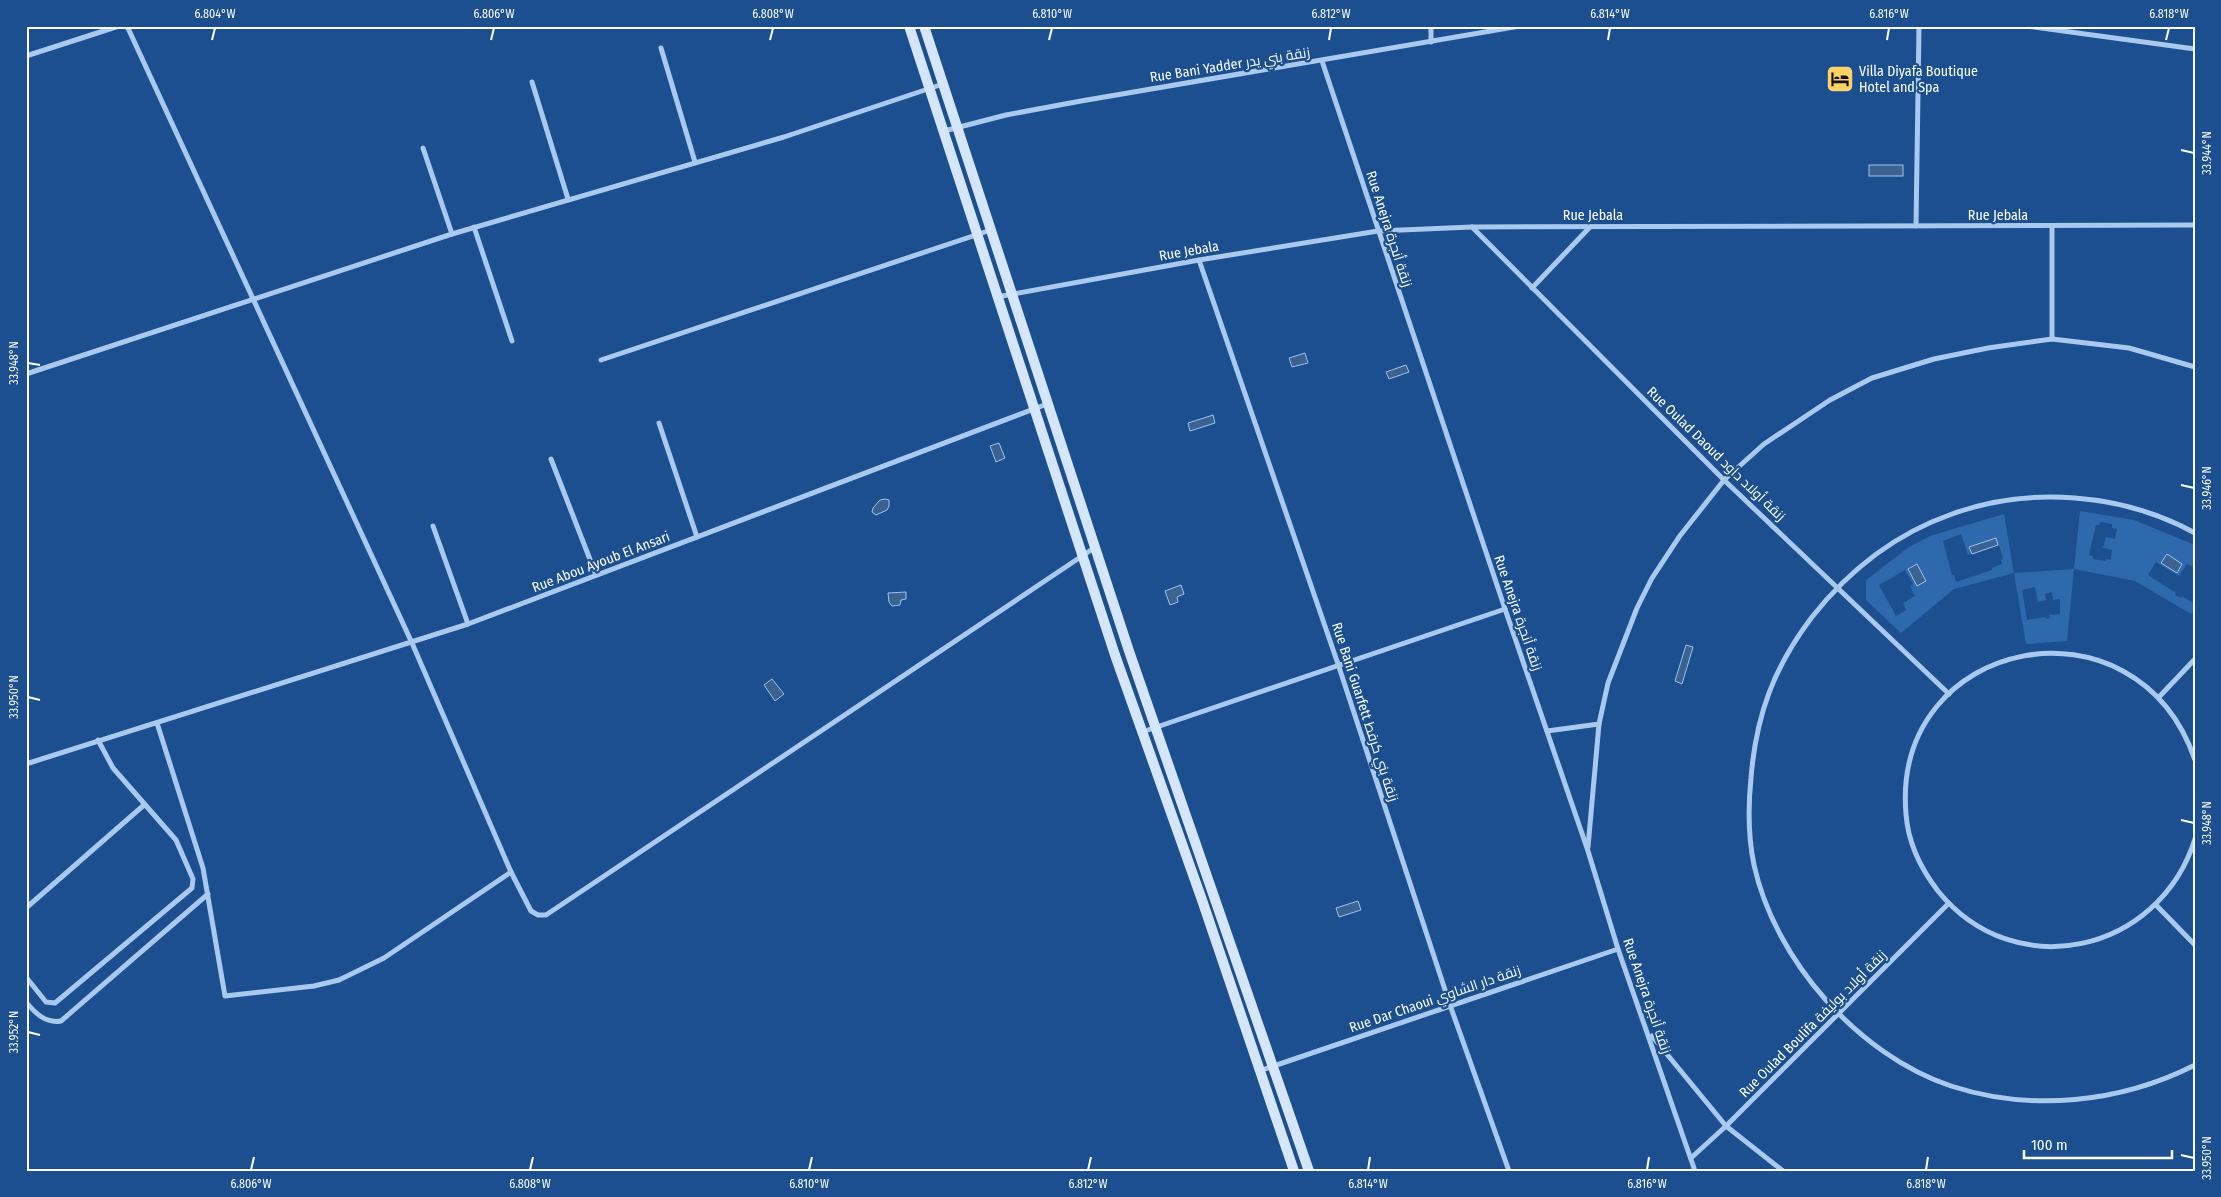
<svg xmlns="http://www.w3.org/2000/svg" width="2221" height="1197" viewBox="0 0 2221 1197" font-family="'Fira Sans Condensed',Cairo,sans-serif">
	<rect width="100%" height="100%" fill="#1b4f8f"/>
	<path fill="#2e69ad" fill-rule="evenodd" d="M2080,511L2134,520L2195,545V568L2187,564L2179,576L2156,562L2148,575L2176,593L2175,595L2181,598L2182,596L2193,603L2195,601V609L2191,614L2135,581L2074,569L2067,641L2026,644L2014,573L1954,589L1901,633L1866,600V580L1909,547L1930,536L2004,514L2014,573L2074,569ZM2100,522L2112,524V528L2117,529L2115,539L2106,537L2103,548L2112,550L2111,560L2106,559L2105,561L2093,559V556L2089,555L2096,525H2099ZM1961,534L1968,555L1999,545L2003,559L2001,560L2002,564L1992,568V570L1956,582L1954,575H1952L1943,541ZM1996,538L1998,545L1972,553L1970,547ZM1905,570L1913,584L1910,586L1915,596L1903,603L1906,610L1896,616L1879,585ZM2035,587L2038,602L2046,600L2045,594L2052,592L2053,600L2060,599V614L2049,615L2050,618L2046,619L2045,617L2027,620L2022,590Z"/>
	<g fill="#3c6290" stroke="#9cc4f0">
		<rect x="1869" y="165" width="34" height="11"/>
		<path d="M1305,353L1308,363L1292,367L1289,358Z"/>
		<path d="M1406,365L1409,372L1389,379L1386,372Z"/>
		<path d="M1213,415L1215,423L1190,431L1188,423Z"/>
		<path d="M999,443L1005,458L996,462L990,446Z"/>
		<path d="M885,499L889,500V506L887,510L876,515L872,512L873,508L880,500Z"/>
		<path d="M1996,538L1998,545L1972,554L1969,547Z"/>
		<path d="M2167,554L2182,564L2177,573L2161,563Z"/>
		<path d="M1917,564L1926,581L1917,586L1908,569Z"/>
		<path d="M1181,585L1184,594L1177,597L1178,602L1170,605L1165,591Z"/>
		<path d="M906,592V599L901,600L900,605L892,606L889,602L888,593Z"/>
		<path d="M1686,645L1693,647L1682,684L1675,681Z"/>
		<path d="M772,679L784,694L775,701L764,685Z"/>
		<path d="M1358,901L1361,910L1339,917L1336,908Z"/>
	</g>
	<g fill="none" stroke-linecap="round" stroke-linejoin="round">
		<g stroke="#a9c9ee" stroke-width="5">
			<path d="M127,26L412,643L511,872L531,911L538,915H546L1094,548"/>
			<path d="M1431,26V42"/>
			<path d="M2026,26L2195,49"/>
			<path d="M661,48L695,162"/>
			<path d="M26,56L119,26"/>
			<path d="M1322,61L1505,609L1588,851L1618,949L1695,1171"/>
			<path d="M532,82L568,199"/>
			<path d="M944,131L1006,115L1081,101L1520,26"/>
			<path d="M423,148L452,234"/>
			<path d="M1916,226L1919,26"/>
			<path d="M2052,226V339"/>
			<path d="M474,227L512,341"/>
			<path d="M1472,227L1724,480L1949,694"/>
			<path d="M1199,260L1338,664L1450,1005L1509,1171"/>
			<path d="M1532,288L1590,227"/>
			<path d="M997,297L1199,260L1378,231L1472,227L2195,225"/>
			<path d="M601,360L991,230"/>
			<path d="M26,374L452,234L784,137L943,84"/>
			<path d="M659,423L697,537"/>
			<path d="M551,459L596,575"/>
			<path d="M433,526L468,624"/>
			<path d="M2195,533C2122,493 2029,486 1952,514C1895,534 1849,570 1812,617C1774,667 1756,715 1751,778C1748,807 1748,836 1754,865C1775,960 1858,1055 1951,1086C2031,1112 2120,1103 2195,1065"/>
			<path d="M2159,697L2195,659"/>
			<path d="M157,723L203,868L225,996L314,986L339,980L384,958L511,872"/>
			<path d="M1547,731L1599,724"/>
			<path d="M1142,732L1505,609"/>
			<path d="M2195,760C2136,588 1891,637 1906,814C1908,842 1921,869 1938,891C2015,986 2159,953 2195,839"/>
			<path d="M26,764L468,624L1047,404"/>
			<path d="M1588,847L1599,724L1608,683L1637,608L1652,578L1679,537L1724,480L1764,444L1830,400L1872,378L1934,359L1988,348L2052,339L2129,348L2195,367"/>
			<path d="M2156,905L2195,945"/>
			<path d="M26,908L144,805"/>
			<path d="M26,977L46,1002L55,1003L192,888L193,879L176,840L113,768L98,740"/>
			<path d="M26,1002C35,1013 46,1024 61,1021L208,894"/>
			<path d="M1652,1036L1726,1126L1783,1171"/>
			<path d="M1259,1071L1618,949"/>
			<path d="M1691,1158L1726,1126L1948,904"/>
		</g>
		<g stroke="#d6e6fa" stroke-width="10">
			<path d="M909,26L1115,655L1202,900L1294,1171"/>
			<path d="M924,26L1129,651L1309,1171"/>
		</g>
	</g>
	<path fill="none" stroke="#fff" stroke-width="2" d="M212,40L215,28M491,40L494,28M770,40L773,28M1049,40L1052,28M1329,40L1331,28M1608,40L1610,28M1887,40L1889,28M2166,40L2169,28M2181,150L2194,153M28,363L40,365M2181,485L2194,488M28,697L40,700M2181,820L2194,823M28,1032L40,1035M2181,1155L2194,1158M251,1170L254,1157M530,1170L533,1157M809,1170L812,1157M1088,1170L1091,1157M1368,1170L1370,1157M1647,1170L1649,1157M1926,1170L1928,1157"/>
	<defs>
		<g id="hotel-square" transform="scale(1.4375)"><rect x="-9" y="-9" width="18" height="18" rx="4" fill="#ffd166" stroke="#1b4f8f"/><path d="M-6-4.5h1.5V1H6V5H4.5V3h-9V5H-6ZM-4 0a1.8 1.8 0 1 1 3.6 0ZM.5 0V-2.5h3Q6-2.5 6 0Z" fill="#111"/></g>
	</defs>
	<g fill-rule="evenodd">
		<use href="#hotel-square" x="1840" y="79"/>
	</g>
	<g text-anchor="middle" dominant-baseline="central" stroke-width="4.5" stroke-linejoin="round" paint-order="stroke">
		<g font-size="14" fill="#fff" stroke="#1b4f8f">
			<text transform="translate(1230 65) rotate(-9)">Rue Bani Yadder زنقة بني يدر</text>
			<text x="1593" y="215">Rue Jebala</text>
			<text x="1998" y="215">Rue Jebala</text>
			<text transform="translate(1389 229) rotate(72)">Rue Anejra زنقة أنجرة</text>
			<text transform="translate(1189 251) rotate(-10)">Rue Jebala</text>
			<text transform="translate(1716 454) rotate(44)">Rue Oulad Daoud زنقة أولاد داود</text>
			<text transform="translate(601 562) rotate(-21)">Rue Abou Ayoub El Ansari</text>
			<text transform="translate(1518 613) rotate(71)">Rue Anejra زنقة أنجرة</text>
			<text transform="translate(1365 712) rotate(72)">Rue Bani Guarfett زنقة بني كرفط</text>
			<text transform="translate(1647 996) rotate(71)">Rue Anejra زنقة أنجرة</text>
			<text transform="translate(1435 999) rotate(-19)">Rue Dar Chaoui زنقة دار الشاوي</text>
			<text transform="translate(1813 1024) rotate(-45)">Rue Oulad Boulifa زنقة أولاد بوليفة</text>
		</g>
		<g font-size="14" fill="#fff" stroke="#1b4f8f" text-anchor="start">
			<text x="1859" y="71">Villa Diyafa Boutique<tspan x="1859" dy="16">Hotel and Spa</tspan></text>
		</g>
	</g>
	<rect width="2221" height="1197" fill="none" stroke="#1b4f8f" stroke-width="55"/>
	<path d="M2024 1150v8h148v-8" fill="none" stroke="#ffffff" stroke-width="2.5"/>
	<text x="2031" y="1150" font-size="15" fill="#ffffff" stroke="#1b4f8f" stroke-width="4" paint-order="stroke">100 m</text>
	<rect x="28" y="28" width="2166" height="1142" fill="none" stroke="#fff" stroke-width="2"/>
	<g font-size="12" text-anchor="middle" fill="#fff">
		<text x="215" y="18">6.804°W</text>
		<text x="494" y="18">6.806°W</text>
		<text x="773" y="18">6.808°W</text>
		<text x="1052" y="18">6.810°W</text>
		<text x="1331" y="18">6.812°W</text>
		<text x="1610" y="18">6.814°W</text>
		<text x="1889" y="18">6.816°W</text>
		<text x="2169" y="18">6.818°W</text>
		<text transform="translate(2207 153) rotate(-90)" y="4">33.944°N</text>
		<text transform="translate(14 363) rotate(-90)" y="4">33.948°N</text>
		<text transform="translate(2207 488) rotate(-90)" y="4">33.946°N</text>
		<text transform="translate(14 697) rotate(-90)" y="4">33.950°N</text>
		<text transform="translate(2207 823) rotate(-90)" y="4">33.948°N</text>
		<text transform="translate(14 1032) rotate(-90)" y="4">33.952°N</text>
		<text transform="translate(2207 1158) rotate(-90)" y="4">33.950°N</text>
		<text x="251" y="1188">6.806°W</text>
		<text x="530" y="1188">6.808°W</text>
		<text x="809" y="1188">6.810°W</text>
		<text x="1088" y="1188">6.812°W</text>
		<text x="1368" y="1188">6.814°W</text>
		<text x="1647" y="1188">6.816°W</text>
		<text x="1926" y="1188">6.818°W</text>
	</g>
</svg>
